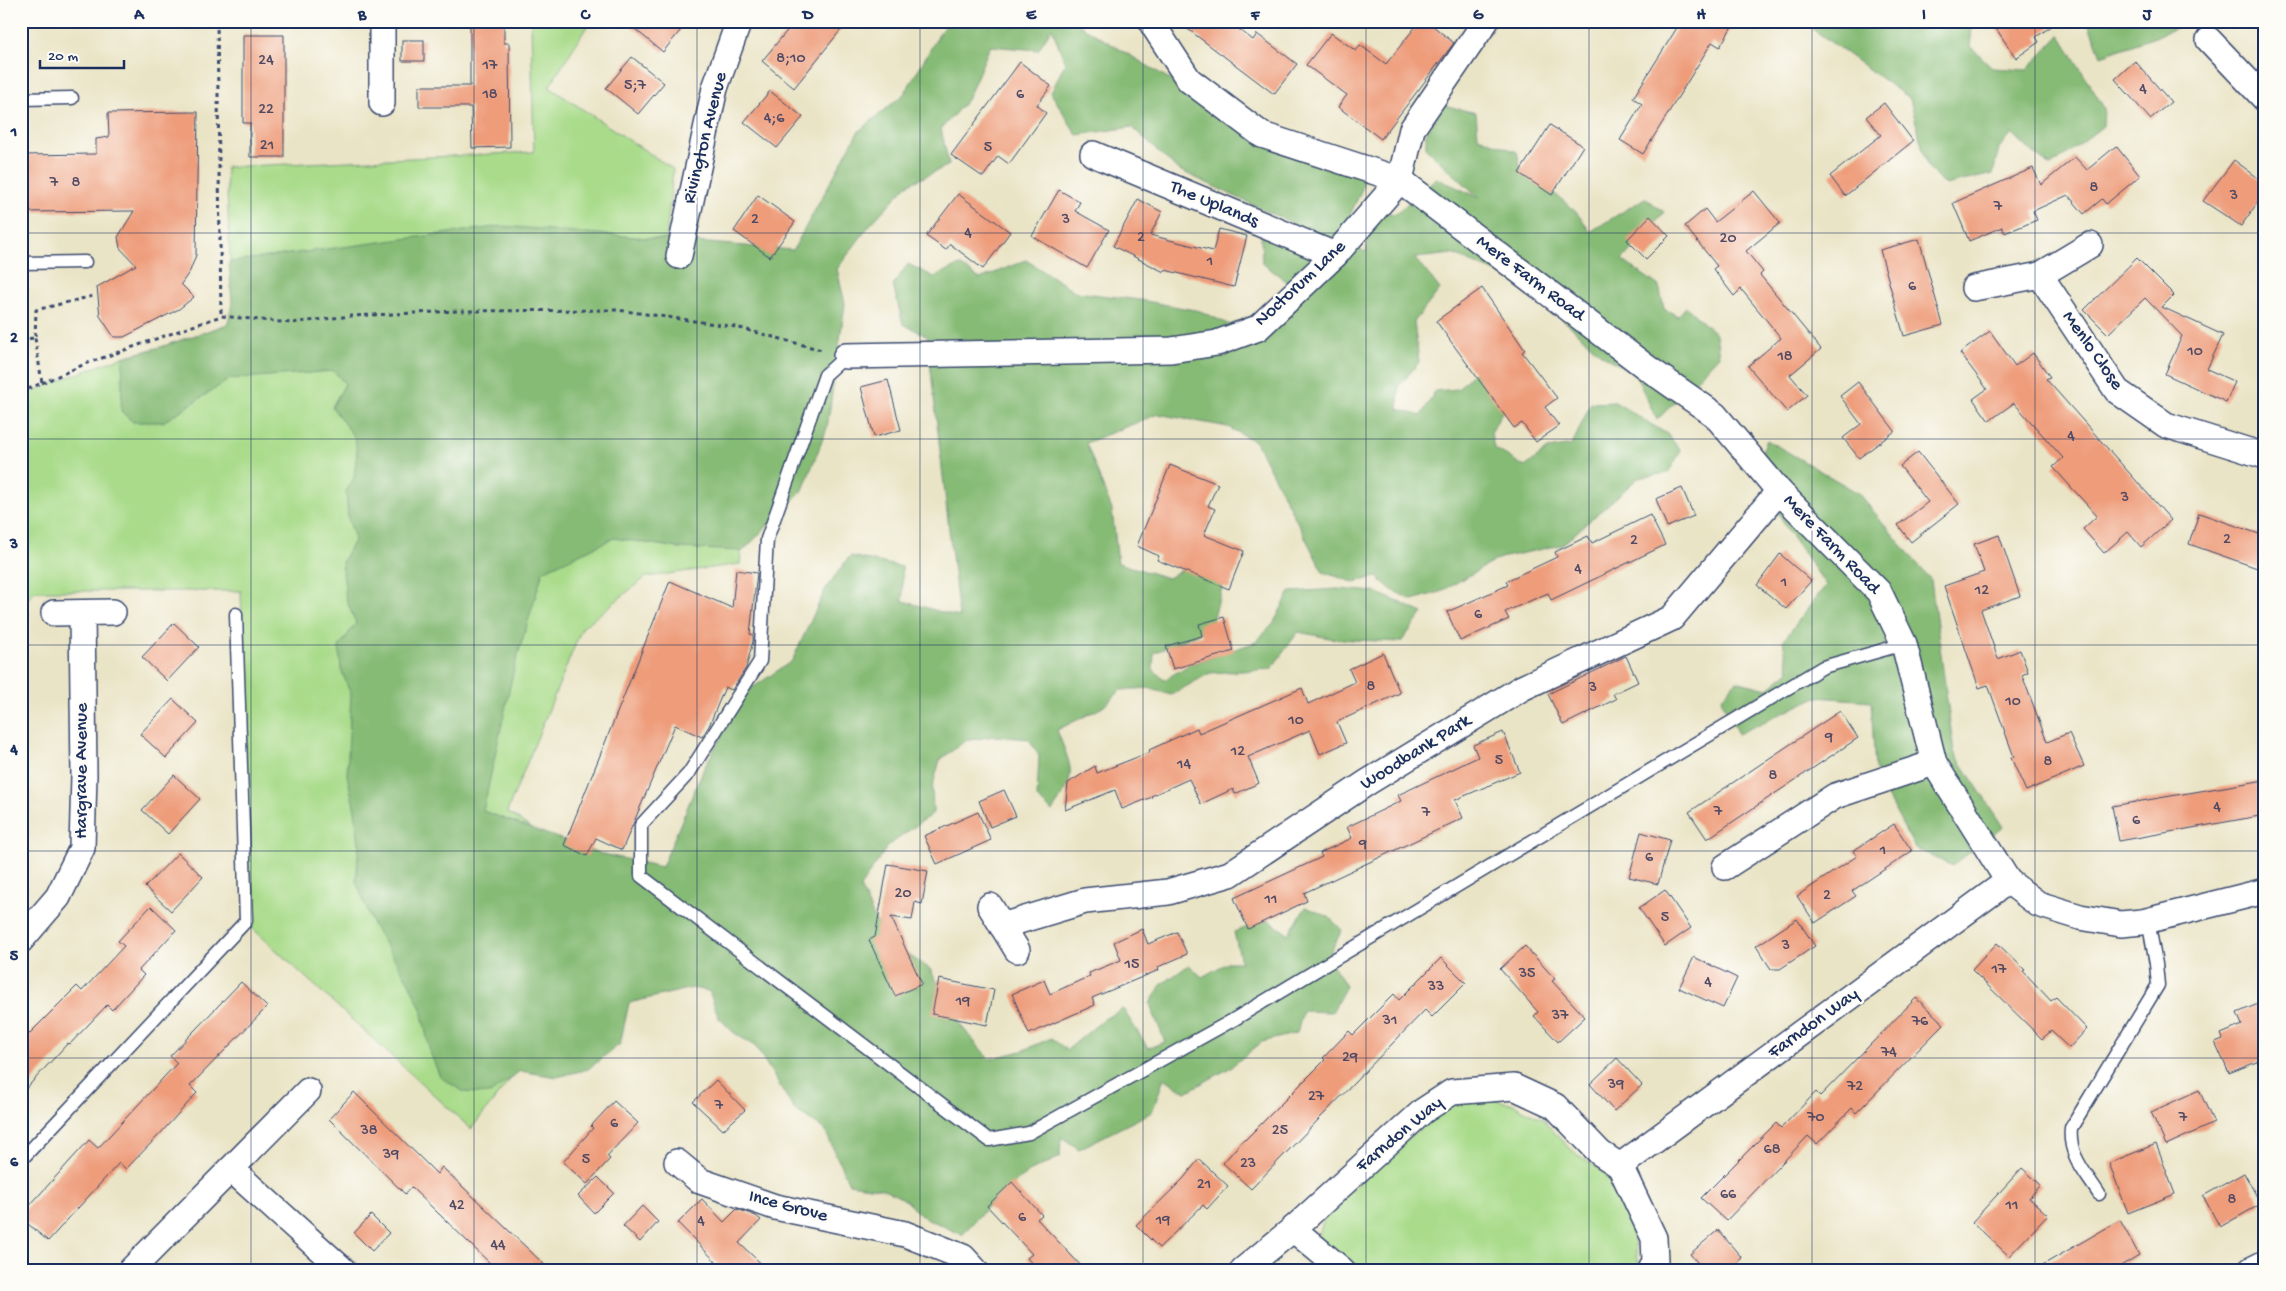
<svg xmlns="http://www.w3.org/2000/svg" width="2286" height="1291" viewBox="0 0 2286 1291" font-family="'Gochi Hand',sans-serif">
	<rect width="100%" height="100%" fill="#fdfcf7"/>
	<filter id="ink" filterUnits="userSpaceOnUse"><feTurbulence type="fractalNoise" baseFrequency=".02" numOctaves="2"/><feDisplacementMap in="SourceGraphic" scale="10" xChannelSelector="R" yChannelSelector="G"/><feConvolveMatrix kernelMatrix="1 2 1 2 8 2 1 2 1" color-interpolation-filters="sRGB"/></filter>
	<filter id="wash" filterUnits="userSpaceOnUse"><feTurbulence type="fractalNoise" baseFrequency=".0096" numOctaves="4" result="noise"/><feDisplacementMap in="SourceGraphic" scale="20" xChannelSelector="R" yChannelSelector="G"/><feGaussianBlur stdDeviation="1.12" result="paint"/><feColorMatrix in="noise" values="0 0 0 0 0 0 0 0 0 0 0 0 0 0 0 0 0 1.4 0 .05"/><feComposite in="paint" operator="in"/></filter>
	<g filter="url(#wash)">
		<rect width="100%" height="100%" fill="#eae4c6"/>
		<g fill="#a9db8a" stroke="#628574">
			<path d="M531,21H587L589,23L549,87L673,169L663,271L748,471L740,564L646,577L582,628L507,812L648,906L471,1129L251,927L241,591H35L21,606V397L55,382L123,357L161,347L228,324L232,303L226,167L534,152Z"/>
			<path d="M1475,1097L1511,1103L1544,1120L1560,1139L1581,1158L1609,1174L1627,1208L1640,1270H1350L1318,1238L1325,1216L1384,1158L1448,1106Z"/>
		</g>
		<g fill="#86bb76" stroke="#50756a" fill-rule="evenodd">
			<path d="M947,21H1073L1221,110L1366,159L1362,189L1338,241L1366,252L1373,211L1396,214L1436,178L1480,198L1426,149V134L1443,105L1476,113L1478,137L1517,152L1522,174C1552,192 1572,201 1590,232L1645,198L1664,212L1622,260L1659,286L1664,309L1678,316L1686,307L1716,334L1719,356L1657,420L1635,374L1601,354L1539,298L1503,275L1452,254L1415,258L1440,289L1414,322L1419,362L1399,386L1398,409L1421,416L1435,391L1458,389L1481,365L1505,406L1491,433L1494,448L1525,467L1548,449L1572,445L1591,403L1615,402L1667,434L1681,451L1668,473L1638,478L1562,545L1500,558L1440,592L1412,600L1392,590L1377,577L1353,582L1323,572L1256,442L1228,427L1158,414L1086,443L1112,510L1118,563L1168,578L1191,565L1225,577L1211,628L1154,653L1153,669L1164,680L1189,665L1256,642L1274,622L1290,592L1337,589L1376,592L1423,613L1401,642L1335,639L1298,632L1271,669L1210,673L1171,695L1148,688L1121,690L1103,707L1057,730C1072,770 1079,774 1052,811L1037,798L1039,756L1029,739L994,736L965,741L940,760L932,788L933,813L888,846L860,887L884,939L930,969L962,1027L989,1059L1022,1051L1051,1038L1067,1050L1104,1019L1123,1009L1148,1048L1165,1042L1150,1004L1161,985L1189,965L1202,977L1229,962H1241L1234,932L1268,920L1288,934L1306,907L1329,917L1342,930L1328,957L1346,986L1332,1012L1303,1011L1297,1033L1262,1042L1228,1069L1186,1092L1164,1078L1152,1112L1079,1149L1061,1137L1060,1157L1029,1172L994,1199L962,1235L920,1215L907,1201L884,1189L849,1184L825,1130L794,1109L756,1047L733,1032L719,1018L709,991L692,988L629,1003L620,1044L588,1069L557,1077L520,1071L490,1094L464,1092L440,1077L430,1052L421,1009L409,982L373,925L356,881L359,844L355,810L347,775L351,695L341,669L339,647L356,623L346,599L342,562L355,539L348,518L346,491L354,478L357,453L355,438L332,407L345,384L334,371L230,379L163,422H133L121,411L123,357L161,347L228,324L232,303L229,262L502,226L793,250L858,132L904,94ZM1052,28L1065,63L1051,93L1077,135L1132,127L1177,169L1294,224L1261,237L1262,263L1296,288L1286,302L1230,325L1200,311L1140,300L1076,292L1026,260L980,279L960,265L934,277L908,264L893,285L903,324L927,336L959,617L903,601L902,567L850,556L826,588L792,661L746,692L704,768L662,867L602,854L483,811L514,668L543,571L614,538L678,548L743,551L803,490L827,428L845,304L837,269L869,226L907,185L949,165L941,129L967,100L990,46L1038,50Z"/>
			<path d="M1806,21H1973L1970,46L1993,68L2027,70L2060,35L2104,108L2103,126L2051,166L2034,154L2012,133L1999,148L1993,174L1945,185L1927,166L1910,99L1807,25Z"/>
			<path d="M2079,21H2182L2184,24L2155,37L2101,56L2089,25Z"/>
			<path d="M1767,440L1858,493L1931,580L1954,752L2003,827L1952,866L1915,848L1883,789L1875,769L1871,701L1817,697L1738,734L1721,699L1736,681L1767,689L1789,671L1783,641L1826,585L1785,526L1755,467Z"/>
		</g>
		<g id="blocks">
			<g fill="#ee9c7a">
				<path d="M470,21H504V43H509L510,147L472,148L471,107H419V86H470Z"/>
				<path d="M625,21H688L663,52Z"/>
				<path d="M795,21H848L794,88L762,61Z"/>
				<path d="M1177,21H1228L1253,40L1257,34L1297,64L1274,94Z"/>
				<path d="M1420,21H1427L1454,43L1381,139L1338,107L1347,95L1306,65L1331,33L1356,51L1360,45L1386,64Z"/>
				<path d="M1678,21H1735L1720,47L1712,42L1643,154L1620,140L1642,104L1633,98L1680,23Z"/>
				<path d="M1991,21H2059L2036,37L2039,42L2016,58Z"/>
				<path d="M243,35H284V157H250V123H243Z"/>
				<rect x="402" y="40" width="22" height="21"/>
				<path d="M632,57L664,83L638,114L606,88Z"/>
				<path d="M2135,61L2171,102L2150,119L2115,79Z"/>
				<path d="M1020,62L1051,86L1037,105L1046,113L1009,164L998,156L983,177L951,155Z"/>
				<path d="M770,91L803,117L777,148L744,122Z"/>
				<path d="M1884,103L1913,141L1845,196L1830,176L1881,135L1866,117Z"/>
				<path d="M198,112L196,255L190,271L181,284L194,297L179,309L124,337H114L100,316L97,287L136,265L120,248L118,237L134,211L21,212V155L96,154V139L109,137L108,113Z"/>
				<path d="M1550,125L1583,146L1552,195L1519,173Z"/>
				<path d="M2116,146L2140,176L2106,204L2102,199L2084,214L2068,195L2033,211L2037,220L2005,233L2002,227L1969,241L1953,203L2033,168L2041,185L2075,157L2087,170Z"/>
				<path d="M2234,160L2265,183V192L2241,226L2203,201Z"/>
				<path d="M1059,190L1080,202L1075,211L1109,230L1087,268L1032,236Z"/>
				<path d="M1754,191L1780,223L1746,251L1763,272L1760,275L1821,349L1790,375L1807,395L1787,412L1748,366L1781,338L1741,289L1734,296L1713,269L1717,266L1685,226L1705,209L1715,222Z"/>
				<path d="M958,194L1010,232L983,269L950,244L946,250L926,236Z"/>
				<path d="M758,195L795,222L770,257L734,231Z"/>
				<path d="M1138,199L1162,212L1150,235L1213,251L1219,229L1247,236L1234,287L1165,270L1164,272L1113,246Z"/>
				<path d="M1650,216L1669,236L1646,259L1627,240Z"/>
				<path d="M1919,239L1943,325L1904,336L1880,250Z"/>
				<path d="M2137,258L2174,295L2162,307L2223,335L2207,369L2235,382L2226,402L2165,374L2182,336L2145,298L2108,334L2084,310Z"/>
				<path d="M1482,288L1525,350L1522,352L1557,398L1545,407L1559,426L1536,442L1522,423L1514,428L1436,321Z"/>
				<path d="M1990,331L2015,366L2033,353L2050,377L2046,379L2171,520L2141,547L2128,532L2104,553L2083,529L2097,516L2053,467L2063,458L2014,403L1989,421L1973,399L1987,389L1960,353Z"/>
				<path d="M888,380L901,430L874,437L861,387Z"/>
				<path d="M1858,382L1895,431L1859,458L1843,438L1861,424L1840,396Z"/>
				<path d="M1918,452L1959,504L1911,542L1898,525L1928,502L1900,466Z"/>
				<path d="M1170,465L1218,484L1208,506L1215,509L1204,535L1244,551L1229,589L1157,560L1159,556L1137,546Z"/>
				<path d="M1682,488L1694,516L1667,527L1656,499Z"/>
				<path d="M2199,513L2265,536V554L2260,569L2189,544Z"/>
				<path d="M1650,515L1665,545L1551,600L1548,593L1505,612L1509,619L1460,641L1447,612L1508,585L1506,581L1557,557L1555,552L1588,536L1592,543Z"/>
				<path d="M1999,535L2020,596L1981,610L1998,659L2020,650L2028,672L2022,675L2047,742L2069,733L2084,766L2026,791L2011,758L2014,757L1988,685L1979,688L1944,586L1984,572L1974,544Z"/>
				<path d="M1780,554L1811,581L1786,609L1757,585Z"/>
				<path d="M736,570L757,573L750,634L753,635V641L746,668L732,690L725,687L709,726L702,737L675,725L622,850L596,838L587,856L564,845L670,581L732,608Z"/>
				<path d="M1224,617L1234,651L1173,669L1166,646L1202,636L1199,624Z"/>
				<path d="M174,623L199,647L167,681L142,657Z"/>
				<path d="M1383,653L1400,693L1337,722L1346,743L1320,754L1310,730L1248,757L1259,783L1235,794L1233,789L1201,804L1189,779L1151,796L1152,797L1122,809L1115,790L1065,810L1068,783L1095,766L1097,773L1150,752L1149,750L1197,728L1199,733L1302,688L1308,704L1355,682L1349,669Z"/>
				<path d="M1626,656L1638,682L1613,694L1616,699L1563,725L1548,694Z"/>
				<path d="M173,699L198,723L166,758L140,734Z"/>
				<path d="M1840,711L1858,738L1707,839L1689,812Z"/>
				<path d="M1503,732L1520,772L1455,800L1463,818L1304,893L1307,901L1248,929L1234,898L1322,857L1320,853L1352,838L1347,827L1401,801L1398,795L1478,757L1473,745Z"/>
				<path d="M174,775L200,799L168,834L142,810Z"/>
				<path d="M2265,780V815L2119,841L2112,806Z"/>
				<path d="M1004,790L1016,816L990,827L979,801Z"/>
				<path d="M978,812L991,840L937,864L924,836Z"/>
				<path d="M1894,824L1912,851L1852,891L1856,896L1815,923L1797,896L1857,856L1853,851Z"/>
				<path d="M1641,832L1670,840L1658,884L1629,877Z"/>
				<path d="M178,853L203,877L171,911L145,887Z"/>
				<path d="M888,864L928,871L922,904L915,902L912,920L891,917L922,984L895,996L869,940L875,937Z"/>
				<path d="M1665,890L1691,928L1665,946L1639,908Z"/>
				<path d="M151,906L176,930L139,970L144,975L112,1010L107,1005L70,1044L68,1043L21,1094V1042L77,986L82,991L124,946L118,941Z"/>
				<path d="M1797,919L1815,946L1780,969H1771L1756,946Z"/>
				<path d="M1142,929L1148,944L1177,932L1187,954L1158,967L1159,970L1092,998L1095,1005L1029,1034L1012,994L1044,980L1050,994L1090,976L1089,973L1121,960L1114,942Z"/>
				<path d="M1997,943L2025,970L2023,971L2051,1001L2056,997L2087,1029L2069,1048L2051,1031L2042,1039L1972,970Z"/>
				<path d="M1525,946L1555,979L1552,981L1585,1017L1558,1042L1534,1016L1538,1012L1500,969Z"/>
				<path d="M1694,957L1737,978L1723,1008L1679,988Z"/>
				<path d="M1441,958L1466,983L1432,1017L1425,1010L1251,1189L1223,1163L1244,1139L1245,1140L1325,1060L1323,1058L1349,1031L1353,1035L1394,994L1399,1000Z"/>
				<path d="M939,979L994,990L987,1025L932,1014Z"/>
				<path d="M241,982L267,1007L190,1086L197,1093L159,1135L126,1169L119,1163L48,1241L21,1218V1215L89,1140L98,1148L177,1063L170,1056Z"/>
				<path d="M1916,998L1944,1024L1856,1113L1852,1108L1817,1144L1808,1136L1726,1221L1701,1198L1776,1123L1781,1128L1816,1092L1820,1096Z"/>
				<path d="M2265,1001V1074L2259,1061L2229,1073L2215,1042L2223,1039L2221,1034L2242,1025L2237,1013Z"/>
				<path d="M1617,1058L1642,1085L1614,1111L1590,1084Z"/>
				<path d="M716,1080L745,1110L723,1130L693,1102Z"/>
				<path d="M2199,1090L2214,1123L2166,1145L2151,1112Z"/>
				<path d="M354,1092L437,1174L442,1167L550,1270H497L411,1187L405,1194L329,1119Z"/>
				<path d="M614,1101L638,1123L607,1156L610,1159L587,1184L563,1162L593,1128L591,1126Z"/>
				<path d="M2156,1144L2175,1194L2128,1213L2109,1163Z"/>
				<path d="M1199,1159L1228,1186L1207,1209L1203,1205L1159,1248L1136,1225L1183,1179Z"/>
				<path d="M2022,1168L2041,1185L2029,1198L2048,1215L2009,1256L1972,1222Z"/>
				<path d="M2244,1173L2261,1204L2220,1227L2203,1196Z"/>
				<path d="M598,1177L614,1193L594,1213L578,1196Z"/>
				<path d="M1012,1182L1042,1215L1037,1219L1085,1270H1038L1027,1258L1032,1254L987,1206Z"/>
				<path d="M702,1199L724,1222L737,1209L756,1216L761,1220L739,1243L768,1270H724L678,1223Z"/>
				<path d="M642,1206L658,1222L640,1242L623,1226Z"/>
				<path d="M371,1215L389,1233L372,1251L354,1233Z"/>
				<path d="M2120,1220L2139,1255L2114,1270H2034Z"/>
				<path d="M1718,1230L1742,1258L1728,1270H1704L1690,1254Z"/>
			</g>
		</g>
	</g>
	<g filter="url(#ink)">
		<use href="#blocks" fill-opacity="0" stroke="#3a4a6e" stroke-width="1"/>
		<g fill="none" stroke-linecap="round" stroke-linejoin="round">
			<g stroke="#3a4a6e" stroke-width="15">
				<g id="service">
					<path d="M21,99L72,98"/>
					<path d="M21,263L85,262"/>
					<path d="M846,356L825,375L767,539L760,661L689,773L641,825V876L989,1140L1029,1133L1233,1020L1823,667L1904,644"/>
					<path d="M21,1160L246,921L236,614"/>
					<path d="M2099,1194C2085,1172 2068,1155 2071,1128L2158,985L2156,964L2148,920"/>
				</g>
			</g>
			<g stroke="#3a4a6e" stroke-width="28">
				<g id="minor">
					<path d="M1155,21L1153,25L1189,80L1262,135L1400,180L1646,367L1715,415L1779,491L1879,592L1904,644L1934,763L2008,881L2038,904L2080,917L2121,924L2142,922L2265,891"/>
					<path d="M2209,40L2265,99"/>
					<path d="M382,103V21"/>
					<path d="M1093,154L1335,255"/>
					<path d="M2090,245L2040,275L2117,391L2166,425L2265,456"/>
					<path d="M679,256L715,88L739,21"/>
					<path d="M1974,288L2040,275"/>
					<path d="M846,356L1171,350L1217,343L1258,328L1335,255L1400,180L1412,129L1486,21"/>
					<path d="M54,613L113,612"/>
					<path d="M1725,867L1835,796L1934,763"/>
					<path d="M990,906L1017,950"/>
					<path d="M1002,926L1085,901L1168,892L1230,874L1368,782L1522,688L1672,618L1779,491"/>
					<path d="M21,940L58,897L82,848L84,775L82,613"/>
					<path d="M677,1162L700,1181L775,1207L905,1234L963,1257L975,1270"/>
					<path d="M231,1169L343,1270"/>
					<path d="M1293,1229L1342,1270"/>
					<path d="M131,1270L308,1091"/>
					<path d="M1243,1270L1293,1229L1423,1111L1452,1092L1514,1087L1555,1106L1600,1153L1620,1166"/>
					<path d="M1651,1270L1655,1261L1654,1238L1620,1166L2008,881"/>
					<path d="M2251,1270L2265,1263"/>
				</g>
			</g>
			<g stroke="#3a4a6e" stroke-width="3" stroke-dasharray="4 4" stroke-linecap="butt">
				<path d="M217,21L221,316"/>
				<path d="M21,339L35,338L36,310L93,296"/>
				<path d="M42,383L85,364L221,316L291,323L351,316L457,311L618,310L736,327L822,350"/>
				<path d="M21,392L42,383L35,338"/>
				<path d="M21,623L27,617"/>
			</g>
			<use href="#service" stroke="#fff" stroke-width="12"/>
			<use href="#minor" stroke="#fff" stroke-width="25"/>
		</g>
	</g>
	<path fill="none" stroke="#1b2f5e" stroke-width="1" stroke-opacity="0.55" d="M251,21V1270M474,21V1270M697,21V1270M920,21V1270M1143,21V1270M1366,21V1270M1589,21V1270M1812,21V1270M2035,21V1270M21,233H2265M21,439H2265M21,645H2265M21,851H2265M21,1058H2265"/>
	<g text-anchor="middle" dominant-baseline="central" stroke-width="5" stroke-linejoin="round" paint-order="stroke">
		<g font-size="16" fill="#504a65">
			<text x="791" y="59">8;10</text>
			<text x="266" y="61">24</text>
			<text x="490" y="66">17</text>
			<text x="635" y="86">5;7</text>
			<text x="2143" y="90">4</text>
			<text x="490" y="95">18</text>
			<text x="1020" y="95">6</text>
			<text x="266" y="110">22</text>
			<text x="774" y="119">4;6</text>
			<text x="267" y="146">21</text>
			<text x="988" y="148">5</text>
			<text x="54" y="183">7</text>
			<text x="76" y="183">8</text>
			<text x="2094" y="188">8</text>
			<text x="2234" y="196">3</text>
			<text x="1998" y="207">7</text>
			<text x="755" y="220">2</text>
			<text x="1066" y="220">3</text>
			<text x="968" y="234">4</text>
			<text x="1141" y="238">2</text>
			<text x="1728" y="239">20</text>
			<text x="1210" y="262">1</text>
			<text x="1912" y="287">6</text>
			<text x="2195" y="352">10</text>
			<text x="1785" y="357">18</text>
			<text x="2071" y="437">4</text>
			<text x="2125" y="498">3</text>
			<text x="2227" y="540">2</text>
			<text x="1634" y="541">2</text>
			<text x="1578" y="570">4</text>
			<text x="1784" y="583">1</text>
			<text x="1982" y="591">12</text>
			<text x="1478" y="615">6</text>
			<text x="1371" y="687">8</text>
			<text x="1593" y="688">3</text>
			<text x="2013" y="702">10</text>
			<text x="1296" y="721">10</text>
			<text x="1829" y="738">9</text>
			<text x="1238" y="752">12</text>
			<text x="1499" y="761">5</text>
			<text x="2048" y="762">8</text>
			<text x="1184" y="765">14</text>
			<text x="1773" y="776">8</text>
			<text x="2217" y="808">4</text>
			<text x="1718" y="812">7</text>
			<text x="1426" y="813">7</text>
			<text x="2136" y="821">6</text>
			<text x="1363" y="845">9</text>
			<text x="1883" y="851">1</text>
			<text x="1649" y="858">6</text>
			<text x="903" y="894">20</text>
			<text x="1827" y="896">2</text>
			<text x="1271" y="900">11</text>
			<text x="1665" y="918">5</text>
			<text x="1786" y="946">3</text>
			<text x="1132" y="965">15</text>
			<text x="1999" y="970">17</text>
			<text x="1527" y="974">35</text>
			<text x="1708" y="983">4</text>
			<text x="1436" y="987">33</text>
			<text x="963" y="1002">19</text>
			<text x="1560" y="1016">37</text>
			<text x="1390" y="1021">31</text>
			<text x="1920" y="1022">76</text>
			<text x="1889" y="1053">74</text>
			<text x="1350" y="1058">29</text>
			<text x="1616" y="1085">39</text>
			<text x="1855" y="1087">72</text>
			<text x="1316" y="1097">27</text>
			<text x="719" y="1106">7</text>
			<text x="1816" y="1118">70</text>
			<text x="2183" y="1118">7</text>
			<text x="614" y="1124">6</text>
			<text x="369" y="1131">38</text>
			<text x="1280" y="1131">25</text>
			<text x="1772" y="1150">68</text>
			<text x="391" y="1155">39</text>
			<text x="586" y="1160">5</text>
			<text x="1248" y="1164">23</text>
			<text x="1204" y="1185">21</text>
			<text x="1728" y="1195">66</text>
			<text x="2232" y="1200">8</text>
			<text x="457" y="1206">42</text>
			<text x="2012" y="1206">11</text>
			<text x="1022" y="1218">6</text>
			<text x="1163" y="1221">19</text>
			<text x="701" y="1222">4</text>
			<text x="498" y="1246">44</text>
		</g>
		<g font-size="19" fill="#1b2f5e" stroke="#fdfcf7">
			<text transform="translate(706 138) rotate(-76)">Rivington Avenue</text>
			<text transform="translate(1214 205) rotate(23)">The Uplands</text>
			<text transform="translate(1530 279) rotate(37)">Mere Farm Road</text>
			<text transform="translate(1301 284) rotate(-43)">Noctorum Lane</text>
			<text transform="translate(2092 351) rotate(55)">Menlo Close</text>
			<text transform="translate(1831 545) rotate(46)">Mere Farm Road</text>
			<text transform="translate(1416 753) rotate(-32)">Woodbank Park</text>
			<text transform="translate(82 771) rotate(-90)">Hargrave Avenue</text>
			<text transform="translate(1814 1024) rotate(-36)">Farndon Way</text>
			<text transform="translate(1400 1135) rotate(-40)">Farndon Way</text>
			<text transform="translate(788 1207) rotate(15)">Ince Grove</text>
		</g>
	</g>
	<rect width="2286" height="1291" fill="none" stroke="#fdfcf7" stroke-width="55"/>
	<path d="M40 60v8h84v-8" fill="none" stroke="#1b2f5e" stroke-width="2.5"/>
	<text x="48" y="60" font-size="15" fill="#1b2f5e" stroke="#fdfcf7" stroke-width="4" paint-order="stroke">20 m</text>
	<rect x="28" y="28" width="2230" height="1236" fill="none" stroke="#1b2f5e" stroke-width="2"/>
	<g font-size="16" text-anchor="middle" font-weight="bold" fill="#1b2f5e">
		<text x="139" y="19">A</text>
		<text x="362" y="19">B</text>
		<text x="585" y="19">C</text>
		<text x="808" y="19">D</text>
		<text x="1031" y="19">E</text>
		<text x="1255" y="19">F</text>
		<text x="1478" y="19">G</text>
		<text x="1701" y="19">H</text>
		<text x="1924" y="19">I</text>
		<text x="2147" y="19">J</text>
		<text x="14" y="136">1</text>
		<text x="14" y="342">2</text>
		<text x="14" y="548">3</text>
		<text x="14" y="754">4</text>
		<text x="14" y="960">5</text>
		<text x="14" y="1166">6</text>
	</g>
</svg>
